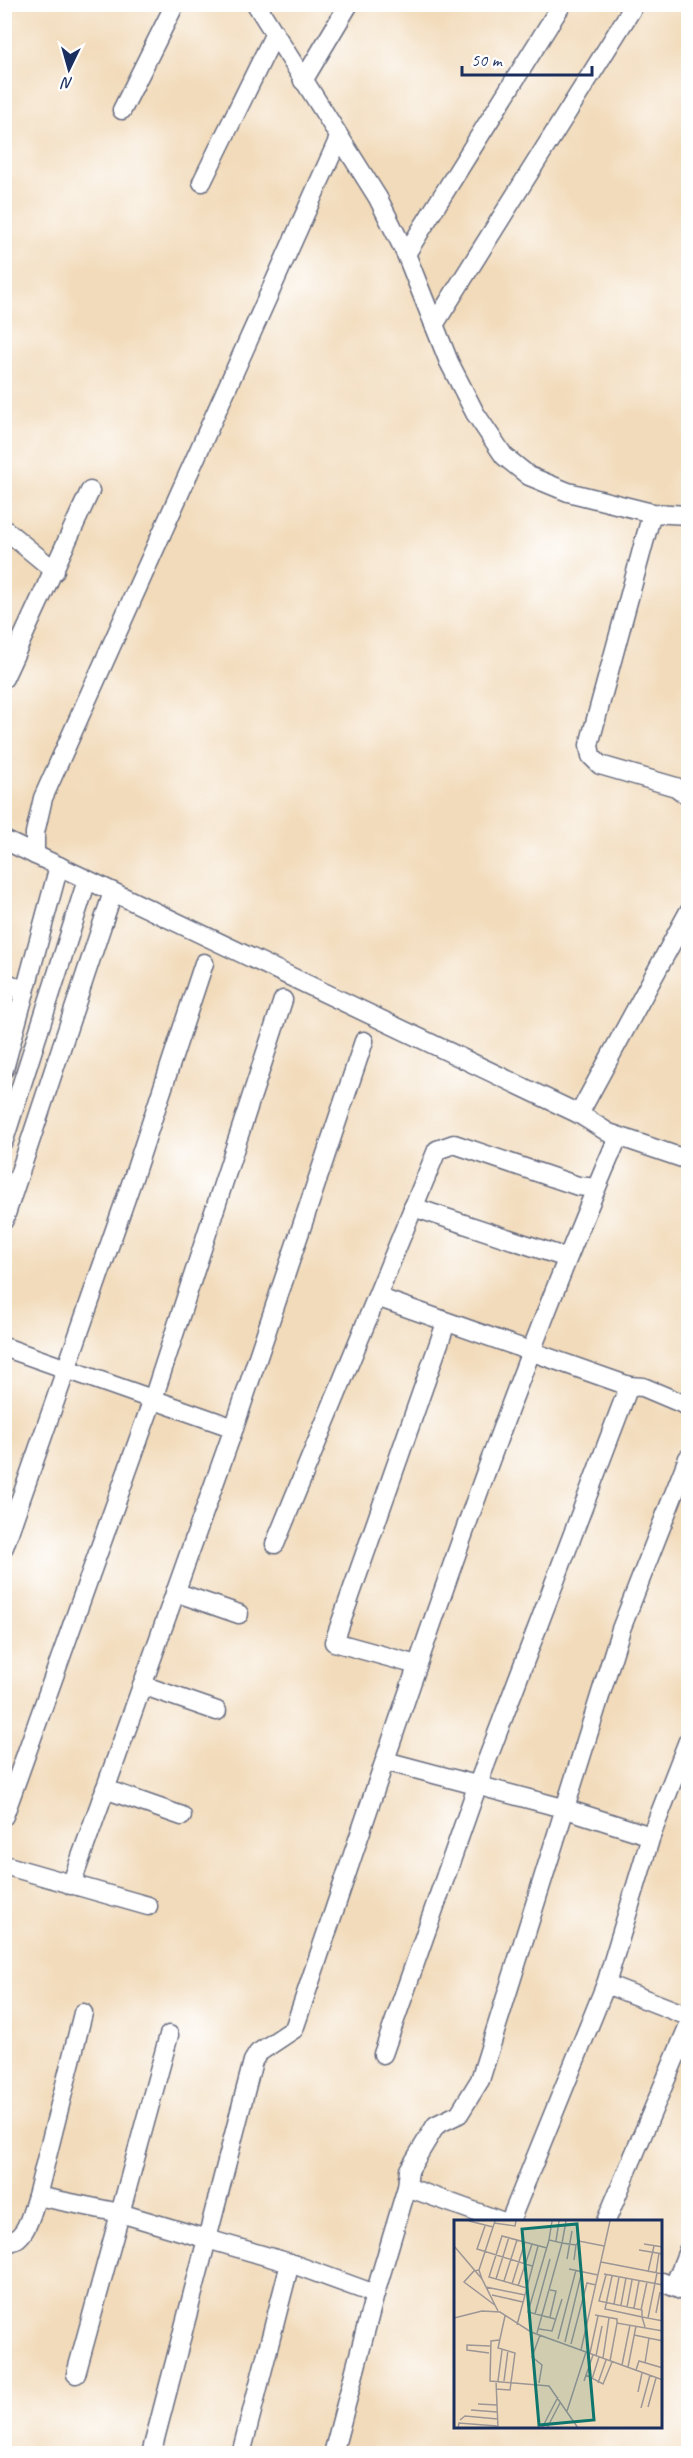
<svg xmlns="http://www.w3.org/2000/svg" width="693" height="2458" viewBox="0 0 693 2458" font-family="Caveat,sans-serif">
	<rect width="100%" height="100%" fill="#fff"/>
	<filter id="ink" filterUnits="userSpaceOnUse"><feTurbulence type="fractalNoise" baseFrequency=".0167" numOctaves="2"/><feDisplacementMap in="SourceGraphic" scale="12" xChannelSelector="R" yChannelSelector="G"/><feConvolveMatrix kernelMatrix="1 2 1 2 8 2 1 2 1" color-interpolation-filters="sRGB"/></filter>
	<filter id="wash" filterUnits="userSpaceOnUse"><feTurbulence type="fractalNoise" baseFrequency=".008" numOctaves="4" result="noise"/><feDisplacementMap in="SourceGraphic" scale="24" xChannelSelector="R" yChannelSelector="G"/><feGaussianBlur stdDeviation="1.35" result="paint"/><feColorMatrix in="noise" values="0 0 0 0 0 0 0 0 0 0 0 0 0 0 0 0 0 1.4 0 .05"/><feComposite in="paint" operator="in"/></filter>
	<g filter="url(#wash)">
		<rect width="100%" height="100%" fill="#f2dbbb"/>
	</g>
	<g filter="url(#ink)">
		<g fill="none" stroke-linecap="round" stroke-linejoin="round">
			<g stroke="#666b7f" stroke-width="21">
				<g id="minor">
					<path d="M256,4L378,198L406,254L449,362L475,413L504,456L529,476L568,492L652,513L688,515"/>
					<path d="M303,81L349,4"/>
					<path d="M122,110L175,4"/>
					<path d="M202,182L274,35"/>
					<path d="M406,254L562,4"/>
					<path d="M434,325L635,4"/>
					<path d="M652,513L589,745L591,756L600,765L676,787L688,796"/>
					<path d="M4,529L55,571"/>
					<path d="M4,678L90,491"/>
					<path d="M4,840L579,1114L609,1133L688,1160"/>
					<path d="M35,855V833L43,798L339,138"/>
					<path d="M4,981L25,992"/>
					<path d="M4,1069L59,866"/>
					<path d="M579,1114L688,913"/>
					<path d="M4,1140L87,880"/>
					<path d="M413,1207L567,1258"/>
					<path d="M4,1220L113,892"/>
					<path d="M377,1297L629,1386L643,1387L688,1406"/>
					<path d="M4,1347L234,1428"/>
					<path d="M275,1544L437,1150L454,1144L578,1186L596,1188"/>
					<path d="M4,1547L133,1178L204,963"/>
					<path d="M175,1592L239,1614"/>
					<path d="M417,1665L334,1642L446,1323"/>
					<path d="M142,1685L217,1711"/>
					<path d="M385,1761L563,1808L651,1836"/>
					<path d="M105,1789L182,1816"/>
					<path d="M4,1816L153,1399L283,1000"/>
					<path d="M4,1865L148,1906"/>
					<path d="M71,1885L234,1428L364,1041"/>
					<path d="M606,1984L688,2016"/>
					<path d="M83,2013L37,2196L120,2213L207,2239L151,2454"/>
					<path d="M383,2054L478,1784L629,1386"/>
					<path d="M407,2187L501,2221"/>
					<path d="M510,2221L606,1984L651,1836L688,1741"/>
					<path d="M606,2221L688,2027"/>
					<path d="M4,2243C27,2242 31,2213 37,2196"/>
					<path d="M662,2282L688,2293"/>
					<path d="M674,2286L688,2251"/>
					<path d="M375,2294L407,2187L409,2170L436,2125L459,2114L480,2080L621,1629L688,1458"/>
					<path d="M76,2374L169,2035"/>
					<path d="M241,2454L290,2263"/>
					<path d="M333,2454L375,2294L290,2263L207,2239L253,2061L258,2053L294,2029C396,1729 493,1427 618,1137"/>
				</g>
			</g>
			<use href="#minor" stroke="#fff" stroke-width="18"/>
		</g>
	</g>
	<g transform="translate(454 2220)">
		<rect width="208" height="208" fill="#f2dbbb"/>
		<path fill="none" stroke="#9c9696" stroke-width="1.5" d="M15,1L39,7M112,1L108,23L122,25L120,40M40,3L61,6L62,1M31,6L23,29L78,46M95,20L74,92L101,99M102,21L105,1M190,24L209,27M122,25L125,21L150,26M0,26L28,59L44,91M185,30L209,34M113,39L118,11M147,42L209,54M115,49L144,55M25,50L41,1M194,52L200,26M202,53L205,33M150,54L209,65M152,55L145,81L188,90V97L209,101M158,56L151,89L188,97L191,107M28,59L25,50L20,51L10,62L42,86M42,59L55,17M50,61L63,20M58,64L71,22M64,66L78,24M32,67L71,75M73,68L35,57L48,16L93,28M96,70L102,71L96,97M38,75L69,82M160,84L165,57M167,85L172,58M173,87L178,60M180,88L185,61M187,90L193,62M202,93L206,72M81,94L96,39M141,95L163,99V103M0,98L28,91L46,92L77,112L209,160M194,98L203,53M63,105L84,26M85,109L98,111L108,79M83,113L108,23L95,20L98,1M180,115L209,121M104,119L122,50M45,120L37,121L36,161L95,166L124,208M111,122L128,51M117,124L133,63L142,65M127,130L156,1M35,133L13,130V125L36,126M136,133L144,96M142,136L148,106M149,138L155,98M156,141L163,103L209,111M191,143L195,118M168,145L176,105M174,147L182,106M182,150L185,141L209,148M132,155L149,164L158,142M138,159L145,137M42,161L44,208M44,161L48,130M50,161L54,130M130,161L139,135M85,163L88,145L78,137L86,115M144,163L152,140M42,169L56,170L61,133L44,128L51,96M184,172L188,153M24,184L43,185M194,187L202,158M187,188L196,155M17,190L43,192M113,191L132,132M6,200L11,196L44,199M4,208L5,203L43,206M88,208L104,177M93,208L106,183"/>
		<path fill="#0f766e" fill-opacity="0.15" stroke="#0f766e" stroke-width="3" d="M123,4L140,200L85,205L68,9Z"/>
		<rect width="208" height="208" fill="none" stroke="#1b2f5e" stroke-width="3"/>
	</g>
	<rect width="693" height="2458" fill="none" stroke="#fff" stroke-width="24"/>
	<g transform="translate(69 69) rotate(185)" stroke="#ffffff" stroke-width="4.5" paint-order="stroke">
	<path d="M0-4.5L10 22L0 15L-10 22Z" fill="#1b2f5e"/>
	<text y="-9" font-size="16" font-weight="bold" text-anchor="middle" fill="#1b2f5e">N</text>
	</g>
	<path d="M462 66v9h130v-9" fill="none" stroke="#1b2f5e" stroke-width="3"/>
	<text x="471" y="66" font-size="18" fill="#1b2f5e" stroke="#ffffff" stroke-width="4.5" paint-order="stroke">50 m</text>
</svg>
